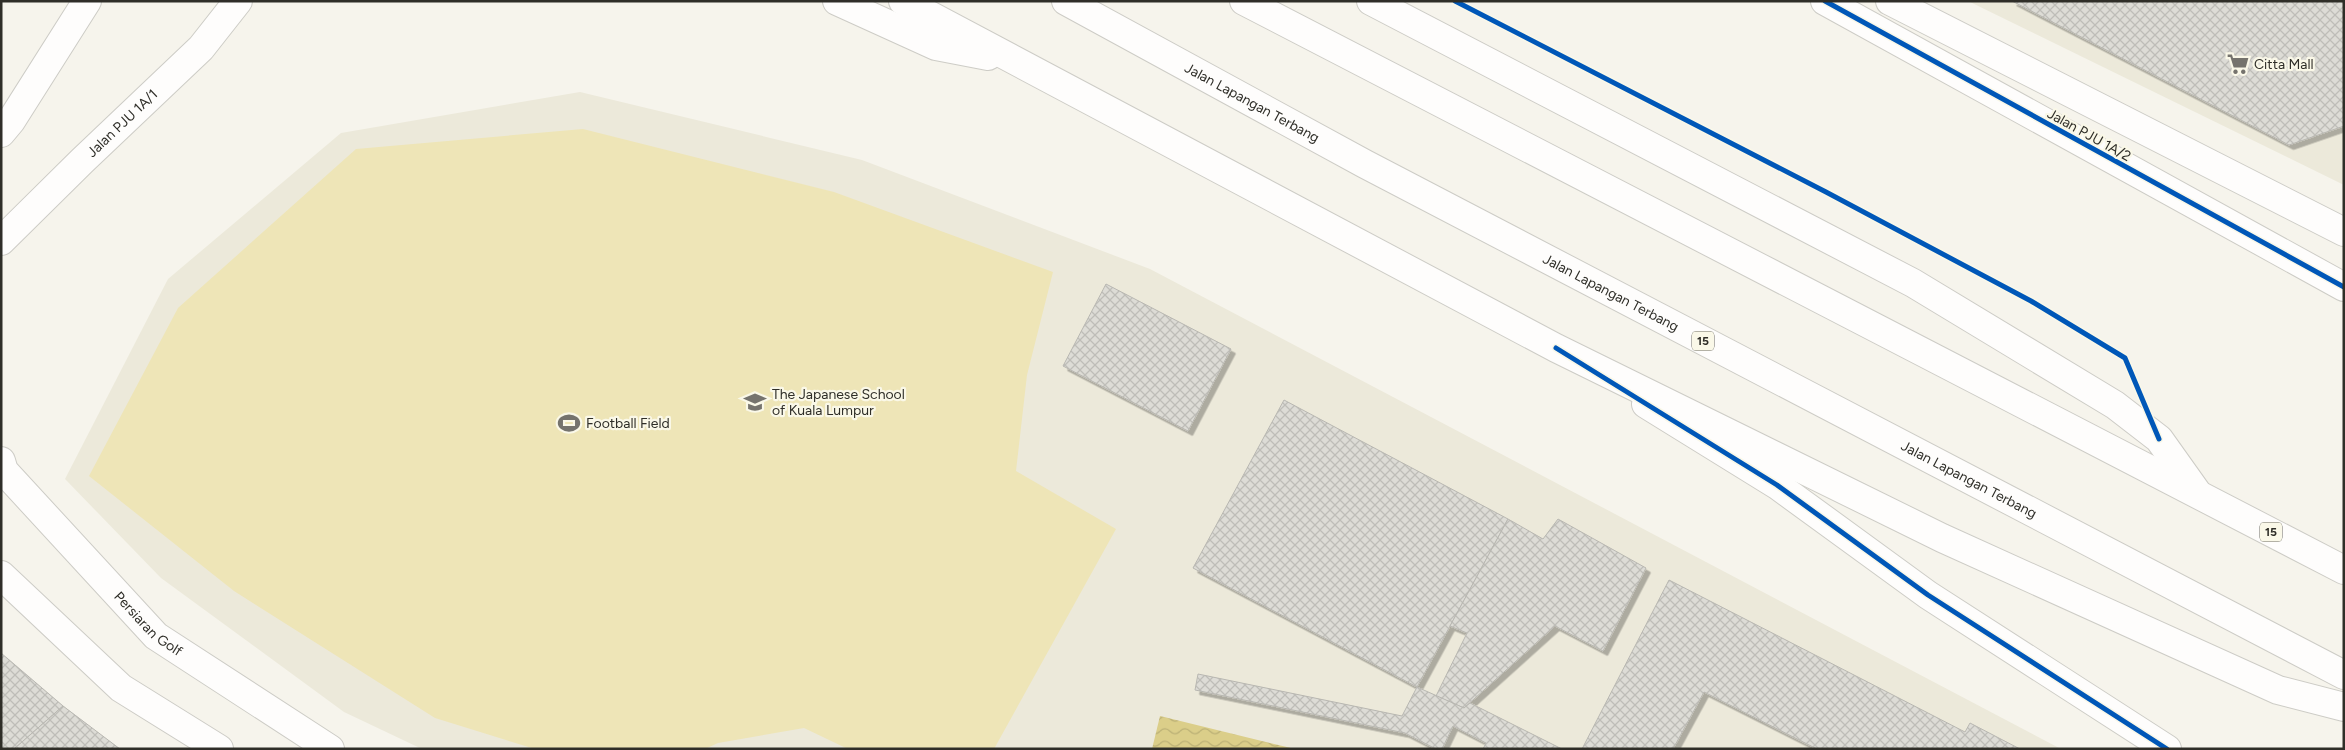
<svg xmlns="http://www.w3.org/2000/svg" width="2345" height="750" viewBox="0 0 2345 750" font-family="Figtree,sans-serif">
	<defs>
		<pattern id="water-waves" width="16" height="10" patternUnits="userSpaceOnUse" patternTransform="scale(1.25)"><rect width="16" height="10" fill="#dbce89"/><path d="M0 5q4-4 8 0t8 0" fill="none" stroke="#bcb176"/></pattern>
		<pattern id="building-cross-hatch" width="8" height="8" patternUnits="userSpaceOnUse" patternTransform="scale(1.25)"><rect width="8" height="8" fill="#dddcd6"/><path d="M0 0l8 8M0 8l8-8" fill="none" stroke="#bebdb8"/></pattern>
		<filter id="shadow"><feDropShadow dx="4.5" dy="4.5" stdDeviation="0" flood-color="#0004"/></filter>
	</defs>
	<rect width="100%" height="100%" fill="#f6f4ec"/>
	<g fill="#ece9da">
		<path d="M1968,1H2344V185Z"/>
		<path d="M580,92L862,160L1150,269L2061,749H422L344,712L161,578L65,479L168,279L341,133Z"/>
	</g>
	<path fill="#eee5b7" d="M583,129L834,192L1053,272L1027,375L1016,471L1116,529L994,749H848L804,728L718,743L705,749H535L435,718L234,591L89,476L178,308L356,149Z"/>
	<path fill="url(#water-waves)" d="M1160,716L1295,749H1152Z"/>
	<g fill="url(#building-cross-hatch)" stroke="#b8b7b1" filter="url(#shadow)">
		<path d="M2012,1H2344V126L2289,145Z"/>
		<path d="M1106,284L1231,349L1188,431L1063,366Z"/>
		<path d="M1284,400L1508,519L1417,687L1193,568Z"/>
		<path d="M1508,519L1543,539L1558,519L1646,568L1603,651L1555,626L1464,708L1436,696L1467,633L1450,626Z"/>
		<path d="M1669,580L1965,732L1970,723L2020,749H1817L1704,692L1673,749H1582Z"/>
		<path d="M1,653L63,706L14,749H1Z"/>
		<path d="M1198,674L1402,716L1417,687L1464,708L1470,703L1562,749H1483L1486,743L1453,726L1442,749H1436L1405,733L1195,690Z"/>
		<path d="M63,706L120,749H14Z"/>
	</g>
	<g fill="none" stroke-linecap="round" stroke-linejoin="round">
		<g stroke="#cdccc6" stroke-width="30">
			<g id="minor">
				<path d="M1825,1L2344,287"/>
				<path d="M1890,1L2344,232"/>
				<path d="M1646,404L1777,485L1928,595L2167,749"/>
				<path id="s1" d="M1,461L4,471L156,636L330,749"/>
				<path d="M1,575L121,688L219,749"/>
			</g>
		</g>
		<g stroke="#cdccc6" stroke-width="30">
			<g id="major">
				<path d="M837,1L936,46L988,56"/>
				<path d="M903,1L1556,348L1942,538L2278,690L2344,707"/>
				<path id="s2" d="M1066,1L1365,164L2344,675"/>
				<path d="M1244,1L2344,570"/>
				<path d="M1371,1L1913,283L2115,405L2159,439L2196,491"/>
				<path d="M1,133L11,121L87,1"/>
				<path id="s3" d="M1,241L82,161L201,48L238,1"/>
			</g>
		</g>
		<use href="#minor" stroke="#fefdfc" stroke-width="28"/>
		<use href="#major" stroke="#fefdfc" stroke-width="28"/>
		<g stroke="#faf8e8" stroke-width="8">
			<g id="cycleway">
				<path d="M1455,1L1826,192L2031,301L2125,358L2159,439"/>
				<path d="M1825,1L2344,287"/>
				<path d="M1556,348L1777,485L1928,595L2167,749"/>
			</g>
		</g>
		<use href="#cycleway" stroke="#0057b8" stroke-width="5"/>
	</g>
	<defs>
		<g id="supermarket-bare" transform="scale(1.725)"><path d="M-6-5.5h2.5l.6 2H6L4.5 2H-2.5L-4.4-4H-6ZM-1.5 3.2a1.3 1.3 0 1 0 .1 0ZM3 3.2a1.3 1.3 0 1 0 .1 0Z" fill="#75736d" stroke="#faf8e8" stroke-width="2.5" paint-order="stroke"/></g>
		<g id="school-bare" transform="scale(1.725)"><path d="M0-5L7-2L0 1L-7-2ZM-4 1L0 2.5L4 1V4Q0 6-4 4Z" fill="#75736d" stroke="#faf8e8" stroke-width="2.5" paint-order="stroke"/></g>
		<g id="stadium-bare" transform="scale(1.725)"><path d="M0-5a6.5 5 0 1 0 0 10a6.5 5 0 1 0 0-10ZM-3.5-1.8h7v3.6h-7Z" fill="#75736d" stroke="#faf8e8" stroke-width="2.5" paint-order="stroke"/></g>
	</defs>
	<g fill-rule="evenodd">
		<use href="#supermarket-bare" x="2238" y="64"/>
		<use href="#school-bare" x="755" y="402"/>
		<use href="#stadium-bare" x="569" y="423"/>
	</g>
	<g text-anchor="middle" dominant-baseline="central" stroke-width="4.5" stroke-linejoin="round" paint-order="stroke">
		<g fill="#faf8e8" stroke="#6c6b62" stroke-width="1">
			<rect x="1692" y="331.5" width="22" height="19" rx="4"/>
			<rect x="2260" y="522.5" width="22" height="19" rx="4"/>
		</g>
		<g font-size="12" font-weight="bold" fill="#2f2e28">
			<text x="1703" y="341">15</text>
			<text x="2271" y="532">15</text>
		</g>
		<g font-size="14" fill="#2f2e28" stroke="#faf8e8" text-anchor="start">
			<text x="2254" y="64">Citta Mall</text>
			<text x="772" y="394">The Japanese School<tspan x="772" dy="16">of Kuala Lumpur</tspan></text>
			<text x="586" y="423">Football Field</text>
		</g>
		<g font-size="14" fill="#2f2e28" stroke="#faf8e8">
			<text stroke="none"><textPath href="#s2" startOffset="212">Jalan Lapangan Terbang</textPath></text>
			<text stroke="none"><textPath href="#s3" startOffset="169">Jalan PJU 1A/1</textPath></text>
			<text transform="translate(2089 135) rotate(29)">Jalan PJU 1A/2</text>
			<text stroke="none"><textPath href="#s2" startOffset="618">Jalan Lapangan Terbang</textPath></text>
			<text stroke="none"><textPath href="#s2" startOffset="1022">Jalan Lapangan Terbang</textPath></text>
			<text stroke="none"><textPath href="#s1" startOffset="221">Persiaran Golf</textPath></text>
		</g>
	</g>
	<rect width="2345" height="750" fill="none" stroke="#2f2e28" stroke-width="5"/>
</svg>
